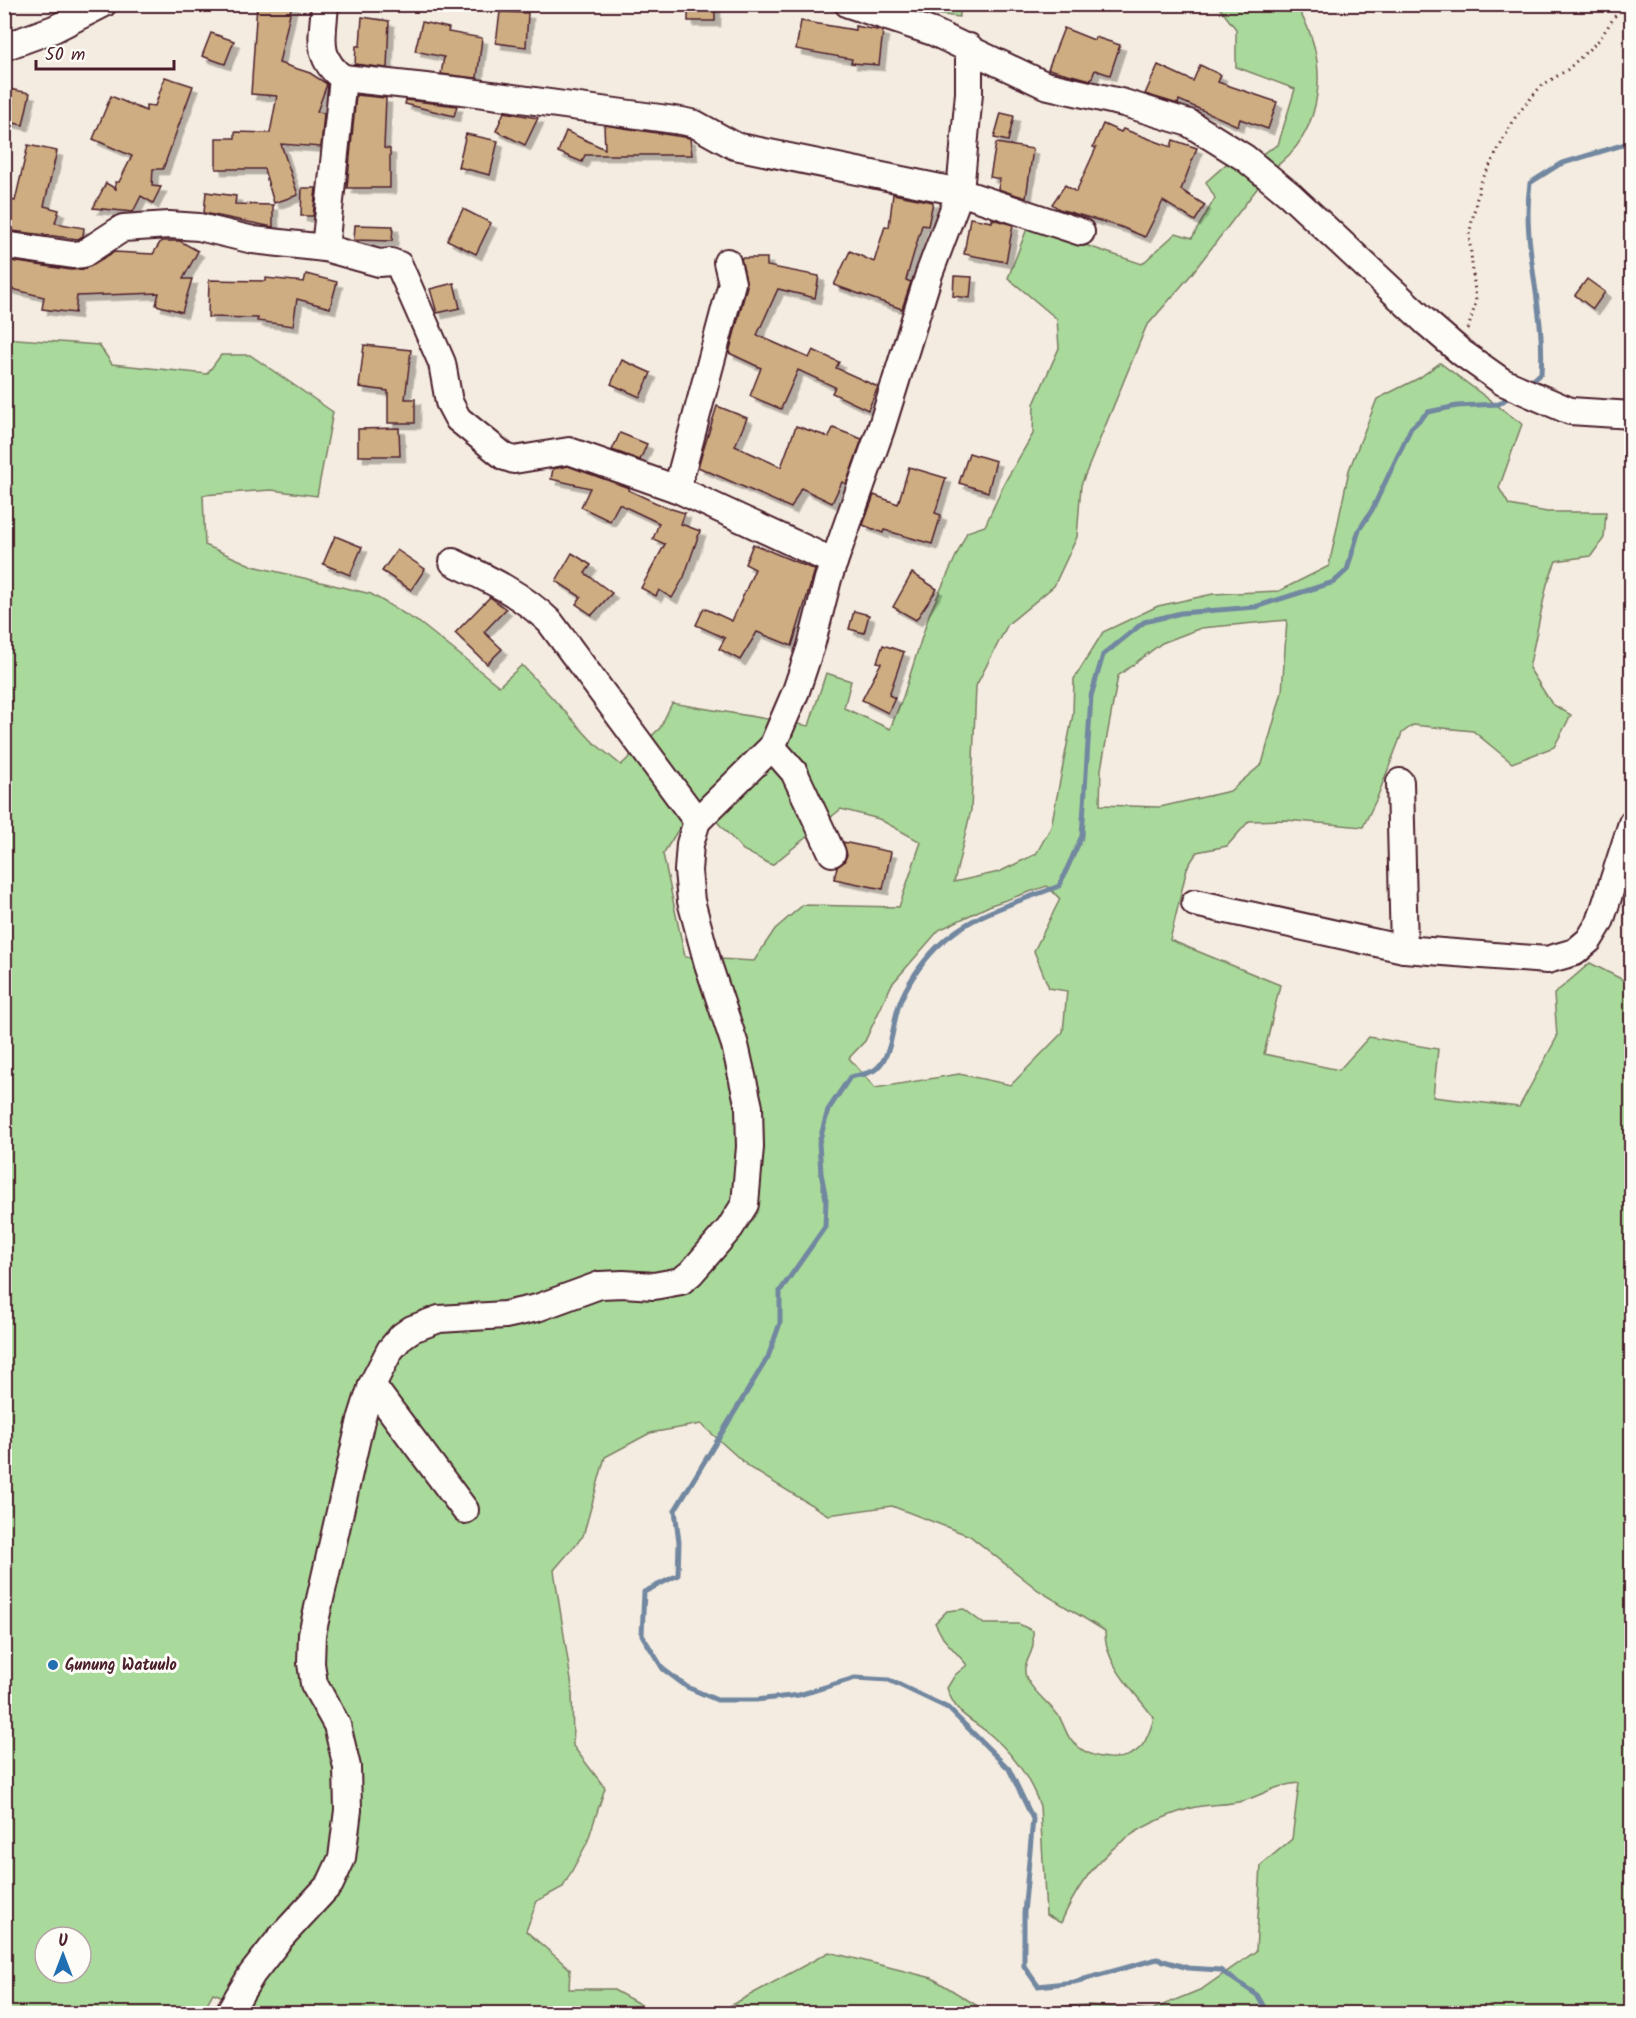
<svg xmlns="http://www.w3.org/2000/svg" width="1636" height="2018" viewBox="0 0 1636 2018" font-family="Kalam,sans-serif">
	<defs>
		<filter id="shadow"><feDropShadow dx="5.5" dy="5.5" stdDeviation="0" flood-color="#0004"/></filter>
	</defs>
	<rect width="100%" height="100%" fill="#f4ece0"/>
	<filter id="ink" filterUnits="userSpaceOnUse"><feTurbulence type="fractalNoise" baseFrequency=".0167" numOctaves="2"/><feDisplacementMap in="SourceGraphic" scale="12" xChannelSelector="R" yChannelSelector="G"/><feConvolveMatrix kernelMatrix="1 2 1 2 8 2 1 2 1" color-interpolation-filters="sRGB"/></filter>
	<g filter="url(#ink)">
		<g fill="#a9da9b" stroke="#7a7c63" stroke-width="1.5" fill-rule="evenodd">
			<path d="M928,5H963L959,17L936,14Z"/>
			<path d="M1217,5H1295C1331,55 1326,134 1272,169L1190,276L1146,327L1081,485L1077,537L1054,586L1008,624L976,686L971,810L954,882L999,872L1036,854L1051,827L1073,714L1074,679L1103,632L1158,606L1213,594L1279,591L1329,566L1349,470L1377,399L1419,378L1440,363L1522,424L1499,488L1509,505L1547,512H1606L1604,538L1591,556L1556,561L1547,584L1529,668L1552,704L1571,715L1554,747L1512,763L1473,731L1413,725L1402,733L1377,798L1363,827L1286,820L1249,821L1227,846L1197,852L1187,868L1170,940L1280,985L1264,1054L1339,1070L1369,1037L1438,1049L1433,1097L1519,1107L1557,1037L1554,994L1590,963L1631,984V2013H717L829,1952L932,1978L984,2010L1089,2005L1151,2010L1202,1989L1256,1951L1261,1865L1292,1839L1299,1783C1278,1784 1262,1795 1243,1801C1225,1806 1206,1803 1188,1809C1126,1828 1086,1863 1061,1923L1046,1915L1040,1806C1030,1779 1015,1756 993,1737C973,1719 956,1717 947,1688L955,1675L967,1665L943,1638L935,1623L947,1611L964,1609L984,1624H1019L1033,1631C1033,1636 1034,1644 1032,1649C1029,1660 1021,1667 1027,1679C1034,1693 1049,1703 1058,1715C1065,1725 1066,1738 1077,1746C1094,1760 1125,1764 1141,1747C1148,1739 1151,1728 1154,1718C1135,1692 1104,1664 1105,1631L1038,1590L970,1536L892,1506L828,1515L750,1468L701,1424L650,1433L605,1457L583,1536L554,1570L572,1687L573,1746L605,1788L587,1843L563,1887L537,1901L526,1931L570,1969L569,1989H612L656,2013H266L213,1993L202,2013H5L4,338L99,345L112,364L207,374L221,355H250L333,412L317,496L271,490L203,495L205,545L253,566L371,594L420,623L499,686L522,665L593,742L621,765L660,728L672,703L809,726L826,673L851,681L844,708L890,729L903,697L929,615L967,532L985,526L1006,480L1033,434L1034,404L1059,348L1057,319L1008,278L1028,226L1142,264L1176,233L1192,238L1215,198L1206,182L1233,158L1260,155L1278,145L1295,89L1236,67V29ZM1287,620L1282,692L1262,764L1230,791L1160,807L1100,805L1101,769L1118,676L1162,643L1201,628ZM697,800L743,850L772,865L841,809L879,819L921,842L899,907L803,905L775,929L754,961L685,957L663,854ZM1047,886L1060,899L1034,951L1049,988L1067,991L1063,1032L1011,1085L959,1074L875,1088L849,1058L865,1041L892,984L939,930L991,905ZM45,1937H81V1973H45Z"/>
		</g>
		<g fill="none" stroke-linecap="round" stroke-linejoin="round">
			<g stroke="#7287a0" stroke-width="5">
				<path d="M1529,384L1541,373C1546,310 1521,246 1530,183L1560,164L1632,142"/>
				<path d="M1268,2014L1257,1995L1220,1970L1188,1968L1157,1959L1074,1982L1038,1986L1024,1966V1913L1033,1819L1009,1769L948,1708L889,1680L855,1678L799,1695L756,1700H717L687,1687L663,1669L642,1635L644,1592L678,1575L679,1542L675,1510L768,1357L780,1323V1291L825,1227L826,1199L821,1173L819,1143L828,1110L850,1077C857,1075 870,1074 876,1069C893,1055 892,1024 899,1005C906,985 922,962 937,947C971,913 1016,903 1059,886L1082,836L1091,696L1103,655L1144,622L1181,613L1255,607L1334,582L1347,570L1359,530L1372,510L1411,428L1428,412L1457,406L1499,404L1513,394"/>
			</g>
		</g>
		<g fill="#cfad82" stroke="#4a1f2b" stroke-width="1.5" filter="url(#shadow)">
			<path d="M257,4H292L279,63L310,73L327,84L317,112L324,113L321,147L281,144L298,195L274,203L264,169H216V138H235V132L270,133L277,96L251,94Z"/>
			<rect x="688" y="4" width="27" height="17"/>
			<path d="M500,12L528,13L526,47L496,43Z"/>
			<path d="M362,17L389,21L387,68L355,64L356,46H360Z"/>
			<path d="M801,21L855,30V26L883,31L879,65L851,63L852,59L796,49Z"/>
			<path d="M422,22L449,28L448,32L482,38L477,78L441,74L444,57L415,51Z"/>
			<path d="M1064,28L1094,40L1095,37L1120,45L1110,75L1095,70L1091,80L1048,69Z"/>
			<path d="M211,33L234,41L225,64L202,56Z"/>
			<path d="M1158,65L1193,81L1200,65L1221,75L1218,82L1277,102L1268,129L1240,119L1238,126L1179,100L1178,104L1145,94Z"/>
			<path d="M165,77L193,86L163,169H153L152,186L161,187L153,203L141,196L133,212L93,208L106,183L116,189L115,182H119L132,156L93,139L111,96L146,111V105L155,106Z"/>
			<path d="M4,88L30,93L23,125L4,121Z"/>
			<path d="M356,95L386,98L384,148L390,149V188H347Z"/>
			<path d="M406,100L457,106L454,116L405,104Z"/>
			<path d="M504,112L538,118L525,145L496,131Z"/>
			<path d="M1001,113L1014,116L1008,141L994,138Z"/>
			<path d="M1103,124L1121,132L1123,129L1171,147L1173,140L1197,148L1181,190L1205,205L1195,221L1163,201L1145,237L1121,227L1059,209L1052,204L1065,185L1076,192L1096,148L1093,147Z"/>
			<path d="M604,125L690,138L692,155H585L582,162L558,152L566,131L605,149Z"/>
			<path d="M466,134L498,141L490,175L458,167Z"/>
			<path d="M996,143L1033,149L1026,198L998,189L1000,179L990,177Z"/>
			<path d="M28,145L57,151L44,206L59,210L55,223L84,228L83,236L78,239L4,230V199L15,201Z"/>
			<path d="M302,188H316L313,216H301Z"/>
			<path d="M206,192L236,196L235,204L273,205V227L204,213Z"/>
			<path d="M893,194L933,202L928,226L922,225L906,280L911,282L902,309L834,285L850,251L874,262L885,226L889,227Z"/>
			<path d="M463,209L491,223L476,254L447,240Z"/>
			<path d="M970,218L992,222V219L1013,225L1006,262L964,254Z"/>
			<path d="M355,225L393,226L392,241L354,240Z"/>
			<path d="M161,241H180L198,251L183,279H192L182,312L156,305L159,293L77,296L75,313L42,309L44,297L4,287V260L71,270L84,269L114,252L153,254Z"/>
			<path d="M741,258H767V266L819,276L815,298L778,289L757,335L809,358L813,350L839,362L836,368L878,387L868,410L832,393L835,387L798,370L781,409L750,396L761,368L729,353L747,286Z"/>
			<path d="M306,274L337,282L330,308L297,299L293,326L257,321L258,318L208,317L209,280L266,281V278L304,282Z"/>
			<path d="M954,276L972,277L970,298L953,296Z"/>
			<path d="M1587,279L1605,292L1593,309L1575,295Z"/>
			<path d="M454,283L460,308L437,313L430,289Z"/>
			<path d="M364,345L411,350L405,399H415V423H388V391L359,387Z"/>
			<path d="M622,360L651,373L640,397L611,384Z"/>
			<path d="M717,406L747,418L735,446L781,467L796,426L829,437L833,428L862,439L846,484L842,482L832,503L801,488L791,508L698,467Z"/>
			<path d="M399,428L400,456H358V429Z"/>
			<path d="M620,433L647,444L640,460L612,450Z"/>
			<path d="M969,453L996,461L988,492L959,483Z"/>
			<path d="M568,466L629,488L628,490L665,507L685,513L681,524L700,531L684,577L672,598L659,590L656,596L641,588L665,544L653,539L659,523L619,504L610,521L581,507L590,488L551,479L553,469Z"/>
			<path d="M909,467L946,478L935,513L941,515L932,544L884,530L883,533L863,525L874,495L898,504Z"/>
			<path d="M335,536L362,547L350,575L323,564Z"/>
			<path d="M753,544L815,570L792,646L757,632L740,660L719,649L725,638L696,625L704,608L732,621L755,569L745,564Z"/>
			<path d="M397,550L425,569L411,590L382,571Z"/>
			<path d="M572,553L591,565L585,573L612,593L592,615L576,604L581,597L556,581Z"/>
			<path d="M912,573L937,589L916,620L893,607Z"/>
			<path d="M490,597L506,609L484,632L502,649L487,664L455,633Z"/>
			<path d="M854,611L869,615L864,633L849,629Z"/>
			<path d="M883,645L904,652L889,695L895,698L888,713L862,700L881,663L877,662Z"/>
			<path d="M843,842L891,852L883,889L834,879L837,867L844,862L847,855Z"/>
		</g>
		<g fill="none" stroke-linecap="round" stroke-linejoin="round">
			<g stroke="#4a1f2b" stroke-width="30">
				<g id="minor">
					<path d="M325,4C323,36 315,58 343,78L325,248"/>
					<path d="M848,4L933,32L1045,85L1124,103L1189,123L1245,158L1290,195L1427,323L1462,353L1503,382L1570,411L1632,415"/>
					<path d="M4,47L54,29L103,4"/>
					<path d="M343,78L462,91L682,121L695,124L735,146L960,192L1081,232"/>
					<path d="M4,245L73,255L83,254L123,228L169,225L199,227L253,240L325,248L379,263L391,262L399,265L442,363L449,402L458,419L505,457L514,460L569,451L677,489L834,562"/>
					<path d="M677,489L732,283L727,262"/>
					<path d="M453,562C489,579 521,594 550,622L697,821"/>
					<path d="M772,747L794,772L832,853"/>
					<path d="M1400,782L1404,949"/>
					<path d="M1195,903L1404,949L1547,960L1575,952L1589,940L1600,922L1632,823"/>
					<path d="M372,1385L465,1510"/>
					<path d="M228,2014L252,1974L281,1937L330,1884L342,1858L348,1810L347,1767L337,1725L314,1684L311,1663L312,1634L361,1420L372,1385L390,1350L402,1336L412,1329L439,1319L505,1315L537,1308L600,1285L623,1284L654,1286L681,1281L691,1273L730,1228L745,1204L750,1147L749,1107L735,1045L708,964L691,901L688,871L690,844L697,821L772,747L796,691L811,646L828,579L881,429L929,274L960,192L969,93V47"/>
				</g>
			</g>
			<path stroke="#4a1f2b" stroke-width="3" stroke-dasharray="1.5 4.5" stroke-linecap="butt" d="M1468,329L1476,302L1469,235L1480,184L1516,116L1541,86L1567,70L1599,40L1623,4"/>
			<use href="#minor" stroke="#fdfcf7" stroke-width="26"/>
		</g>
	</g>
	<circle fill="#1f6fb2" stroke="#fdfcf7" stroke-width="2" cx="53" cy="1665" r="6"/>
	<g text-anchor="middle" dominant-baseline="central" stroke-width="6" stroke-linejoin="round" paint-order="stroke">
		<g font-size="16" font-weight="bold" fill="#4a1f2b" stroke="#fdfcf7" text-anchor="start">
			<text x="65" y="1665">Gunung Watuulo</text>
		</g>
	</g>
	<rect width="1636" height="2018" fill="none" stroke="#fdfcf7" stroke-width="24"/>
	<rect x="12" y="12" width="1612" height="1994" fill="none" stroke="#4a1f2b" stroke-width="2" filter="url(#ink)"/>
	<g transform="translate(63 1955)"><circle r="28" fill="#fdfcf7" stroke="#b5a4a5" stroke-width="1.5"/>
	<path d="M0-4.5L10 22L0 15L-10 22Z" fill="#1f6fb2"/>
	<text y="-9" font-size="16" font-weight="bold" text-anchor="middle" fill="#4a1f2b">U</text>
	</g>
	<path d="M36 60v9h138v-9" fill="none" stroke="#4a1f2b" stroke-width="3"/>
	<text x="45" y="60" font-size="18" fill="#4a1f2b" stroke="#fdfcf7" stroke-width="4.5" paint-order="stroke">50 m</text>
</svg>
